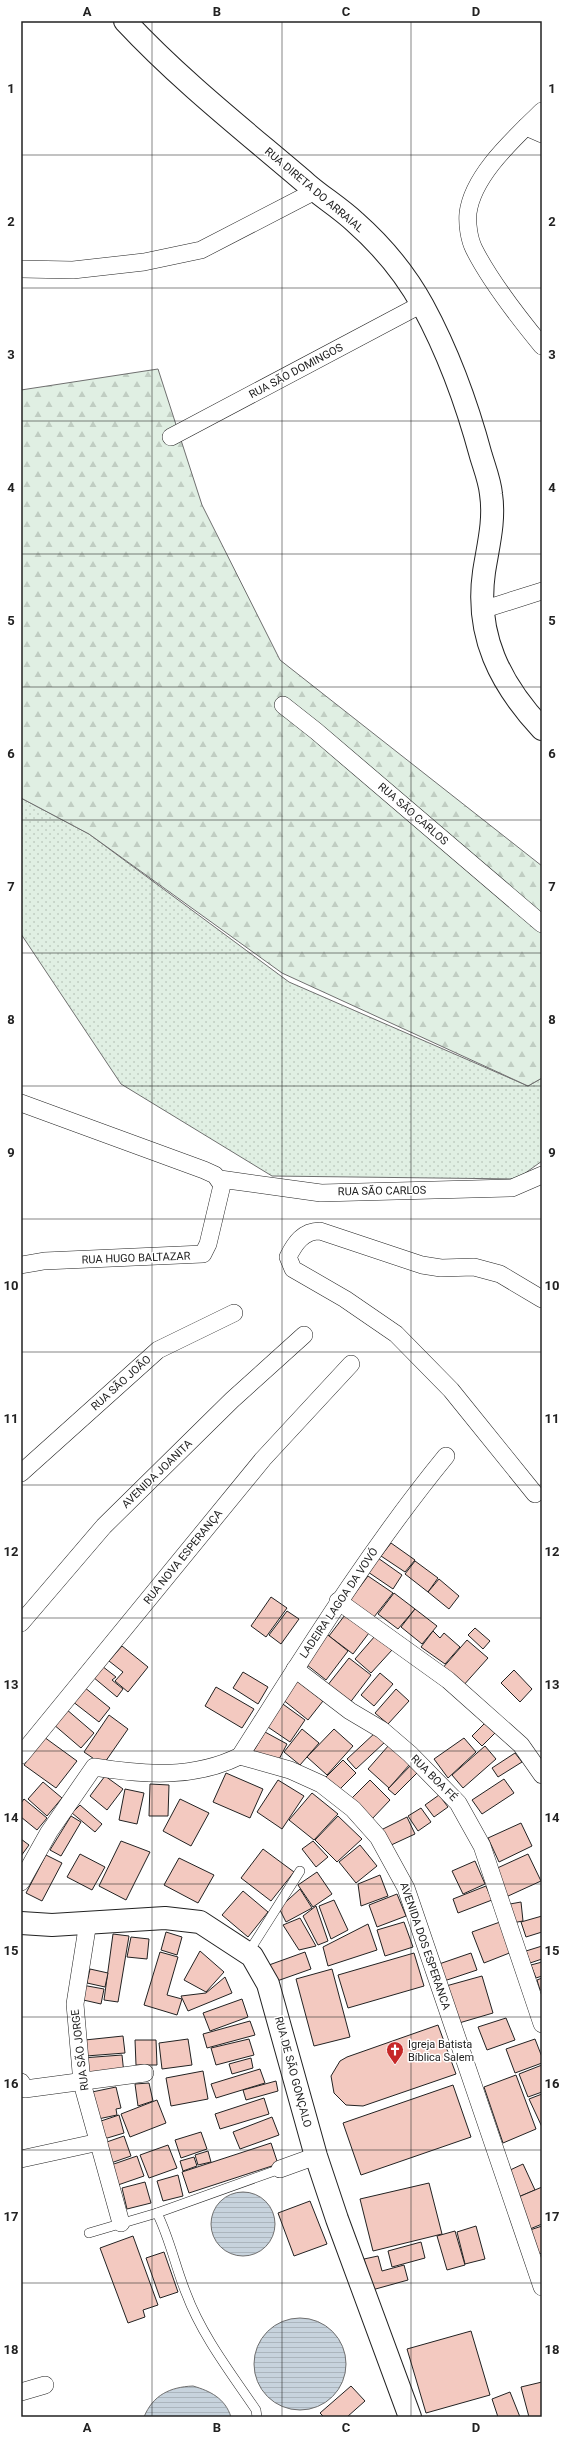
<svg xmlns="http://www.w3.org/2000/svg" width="563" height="2438" viewBox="0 0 563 2438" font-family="Roboto,sans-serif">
	<defs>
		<pattern id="grass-dots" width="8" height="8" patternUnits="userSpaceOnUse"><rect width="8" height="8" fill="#e0efe3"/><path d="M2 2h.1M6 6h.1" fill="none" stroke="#c0cdc2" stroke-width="1.8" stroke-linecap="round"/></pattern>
		<pattern id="forest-firs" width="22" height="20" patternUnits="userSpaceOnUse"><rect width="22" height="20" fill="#e0efe3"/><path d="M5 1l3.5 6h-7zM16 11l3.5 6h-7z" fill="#c0cdc2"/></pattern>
		<pattern id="water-rules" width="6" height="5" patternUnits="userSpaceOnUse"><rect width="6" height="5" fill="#c7d3dd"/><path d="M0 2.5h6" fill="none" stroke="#abb5bd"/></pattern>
	</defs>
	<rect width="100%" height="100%" fill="#fff"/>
	<path fill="url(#grass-dots)" stroke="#6f6f6f" d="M21,798L89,834L289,982L528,1086L542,1078V1161L517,1179L272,1176L121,1084L21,934Z"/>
	<path fill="url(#forest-firs)" stroke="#6f6f6f" d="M158,369L202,505L280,660L542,866V1078L528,1086L282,973L89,834L21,798V390Z"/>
	<g fill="url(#water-rules)" stroke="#6f6f6f">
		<circle cx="243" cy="2224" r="32"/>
		<circle cx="300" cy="2364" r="46"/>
		<path d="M193,2386C210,2391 225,2398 231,2417H144C153,2395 170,2387 193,2386Z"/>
	</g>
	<g fill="#f3c9c0" stroke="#222">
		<path d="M391,1543L415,1560L405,1572L381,1556Z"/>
		<path d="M378,1558L402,1575L393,1589L368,1572Z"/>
		<path d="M415,1561L438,1578L428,1592L405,1574Z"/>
		<path d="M368,1576L393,1593L374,1617L350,1600Z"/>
		<path d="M439,1579L459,1596L449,1609L428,1592Z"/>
		<path d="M394,1593L415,1609L398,1629L378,1614Z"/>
		<path d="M271,1597L287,1608L266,1637L251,1626Z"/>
		<path d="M415,1609L437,1626L422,1644L401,1627Z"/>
		<path d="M287,1611L299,1619L281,1644L269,1635Z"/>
		<path d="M348,1611L372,1629L353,1654L329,1636Z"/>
		<path d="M475,1628L490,1641L483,1649L468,1635Z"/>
		<path d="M433,1631L440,1638L444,1633L460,1647L445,1664L421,1647Z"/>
		<path d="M324,1632L348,1651L326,1680L302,1661Z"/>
		<path d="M375,1636L392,1650L371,1673L355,1659Z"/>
		<path d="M467,1640L488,1658L462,1687L441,1670Z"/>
		<path d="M122,1646L148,1667L128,1692L115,1681L123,1672L109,1661Z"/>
		<path d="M349,1658L371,1675L349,1704L327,1686Z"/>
		<path d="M102,1666L116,1677L112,1680L123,1689L117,1697L93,1677Z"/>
		<path d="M514,1670L532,1689L520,1702L501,1683Z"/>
		<path d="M243,1672L268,1687L258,1704L233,1688Z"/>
		<path d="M380,1673L393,1684L374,1706L361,1695Z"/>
		<path d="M296,1680L323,1701L308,1720L282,1699Z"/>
		<path d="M84,1687L110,1708L99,1722L72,1701Z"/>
		<path d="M216,1687L254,1709L242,1728L205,1706Z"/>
		<path d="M396,1689L409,1701L388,1724L375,1713Z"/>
		<path d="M280,1702L305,1720L290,1742L265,1725Z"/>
		<path d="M66,1709L94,1733L81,1748L53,1724Z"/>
		<path d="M109,1715L128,1729L103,1765L84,1752Z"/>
		<path d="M485,1723L495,1733L482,1746L472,1736Z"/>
		<path d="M302,1729L319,1743L300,1765L284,1752Z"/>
		<path d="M334,1729L353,1746L327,1775L307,1757Z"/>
		<path d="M265,1732L287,1744L276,1765L253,1752Z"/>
		<path d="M376,1732L385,1742L356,1769L347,1759Z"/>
		<path d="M44,1737L77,1761L56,1788L24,1765Z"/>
		<path d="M464,1738L476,1752L448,1778L434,1759Z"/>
		<path d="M389,1745L410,1764L389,1788L368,1769Z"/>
		<path d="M485,1746L496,1759L463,1788L452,1775Z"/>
		<path d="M515,1753L522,1762L498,1777L492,1768Z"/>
		<path d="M343,1760L356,1773L339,1790L326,1777Z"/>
		<path d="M412,1764L419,1771L395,1795L388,1789Z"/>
		<path d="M226,1773L263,1789L250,1818L213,1802Z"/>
		<path d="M105,1776L123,1789L107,1810L90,1796Z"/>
		<path d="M504,1779L514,1793L482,1814L472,1800Z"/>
		<path d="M278,1780L304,1796L282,1829L257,1812Z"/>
		<path d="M370,1780L390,1800L371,1820L350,1800Z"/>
		<path d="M43,1782L62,1798L47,1816L28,1799Z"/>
		<path d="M150,1784L169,1785L168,1816H149Z"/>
		<path d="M125,1789L144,1793L137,1824L119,1820Z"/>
		<path d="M312,1793L338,1814L314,1840L289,1820Z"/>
		<path d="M439,1795L448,1807L434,1817L425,1805Z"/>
		<path d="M24,1799L47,1818L37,1830L21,1817V1803Z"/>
		<path d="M180,1799L209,1813L191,1846L163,1831Z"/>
		<path d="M80,1805L102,1824L95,1832L72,1813Z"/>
		<path d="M421,1808L431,1822L418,1831L408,1816Z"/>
		<path d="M71,1816L81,1822L61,1856L50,1850Z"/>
		<path d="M338,1816L362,1839L337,1862L315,1840Z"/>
		<path d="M407,1817L415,1834L389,1846L381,1830Z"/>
		<path d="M521,1823L532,1846L499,1862L488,1838Z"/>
		<path d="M21,1839L29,1845L21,1856Z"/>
		<path d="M121,1841L150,1852L126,1900L99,1886Z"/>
		<path d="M313,1841L328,1857L316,1867L302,1849Z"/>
		<path d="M360,1845L377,1866L356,1883L339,1862Z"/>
		<path d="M263,1849L294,1872L271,1901L241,1878Z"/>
		<path d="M80,1854L105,1867L92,1890L67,1877Z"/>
		<path d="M528,1854L541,1881L506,1897L493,1870Z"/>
		<path d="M46,1855L62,1863L42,1901L26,1893Z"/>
		<path d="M179,1858L214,1875L198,1903L164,1885Z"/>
		<path d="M475,1861L485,1884L463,1894L452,1871Z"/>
		<path d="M317,1872L332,1894L313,1907L298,1885Z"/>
		<path d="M380,1875L388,1896L361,1906L358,1884Z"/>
		<path d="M486,1886L492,1900L458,1913L453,1899Z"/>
		<path d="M300,1889L312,1908L286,1922L279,1908Z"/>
		<path d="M243,1891L268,1912L248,1937L222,1915Z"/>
		<path d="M397,1894L406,1916L377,1927L369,1905Z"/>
		<path d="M334,1900L348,1930L331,1939L319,1906Z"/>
		<path d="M521,1902L523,1921L512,1923L510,1904Z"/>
		<path d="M316,1906L328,1941L318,1945L303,1916Z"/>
		<path d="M542,1916V1932L526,1937L521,1922Z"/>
		<path d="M300,1918L316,1946L299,1950L283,1925Z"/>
		<path d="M404,1922L413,1947L385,1956L377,1930Z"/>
		<path d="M500,1922L512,1952L484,1963L472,1932Z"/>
		<path d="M368,1924L377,1950L328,1966L323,1947Z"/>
		<path d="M166,1932L182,1937L177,1955L161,1950Z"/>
		<path d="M113,1934L129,1936L118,2002L104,2000Z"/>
		<path d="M131,1937L149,1939L147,1959L127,1957Z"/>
		<path d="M542,1946V1959L530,1963L526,1951Z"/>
		<path d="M200,1951L224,1972L206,1992L184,1980Z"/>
		<path d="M160,1952L178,1957L167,1995L182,1999L177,2015L144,2005Z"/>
		<path d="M305,1952L311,1969L277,1981L269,1965Z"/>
		<path d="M414,1953L424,1986L348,2008L338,1975Z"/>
		<path d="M471,1953L477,1970L444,1981L439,1964Z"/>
		<path d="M542,1962V1976L536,1978L531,1965Z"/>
		<path d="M90,1969L108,1973L105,1987L87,1983Z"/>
		<path d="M332,1969L350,2037L314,2046L296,1979Z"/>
		<path d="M482,1976L493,2013L459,2023L446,1986Z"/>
		<path d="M225,1977L232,1993L188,2011L181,1996L206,1993Z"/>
		<path d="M542,1978V1990H540L537,1980Z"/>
		<path d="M82,1985L104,1989L101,2004L79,1999Z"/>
		<path d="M242,1999L248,2017L210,2031L203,2013Z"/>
		<path d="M506,2018L515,2040L487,2050L478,2027Z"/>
		<path d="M250,2021L255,2035L207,2048L203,2034Z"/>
		<path d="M438,2025L456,2074L363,2106L346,2105L334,2093L331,2076L340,2061L347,2057Z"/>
		<path d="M123,2036L125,2053L86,2056L85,2040Z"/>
		<path d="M188,2039L192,2065L162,2069L159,2043Z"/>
		<path d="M249,2039L254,2055L216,2065L211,2048Z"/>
		<path d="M535,2039L542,2057V2063L515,2073L506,2049Z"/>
		<path d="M135,2040H156L157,2065H136Z"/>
		<path d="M122,2055L124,2074L83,2078L82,2058Z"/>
		<path d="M251,2058L253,2068L232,2074L229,2064Z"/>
		<path d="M542,2065V2092L528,2097L519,2074Z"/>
		<path d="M260,2069L265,2083L216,2098L211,2084Z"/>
		<path d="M203,2071L208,2099L171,2106L166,2078Z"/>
		<path d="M516,2075L536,2129L503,2143L484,2087Z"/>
		<path d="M276,2081L278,2091L246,2100L243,2090Z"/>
		<path d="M149,2083L153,2101L138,2106L135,2084Z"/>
		<path d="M453,2085L471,2137L361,2175L343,2123Z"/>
		<path d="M116,2087L121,2108L116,2109L117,2115L98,2119L92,2092Z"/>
		<path d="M542,2094V2127L529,2099Z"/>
		<path d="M264,2098L269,2114L220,2129L215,2114Z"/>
		<path d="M157,2100L166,2123L130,2137L121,2114Z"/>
		<path d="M119,2115L124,2133L104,2139L98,2122Z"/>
		<path d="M272,2117L279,2135L240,2149L233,2132Z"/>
		<path d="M201,2132L207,2149L181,2158L175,2140Z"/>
		<path d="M124,2136L131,2156L108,2164L101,2144Z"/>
		<path d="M271,2143L278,2164L189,2193L182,2172Z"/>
		<path d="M168,2145L177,2168L149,2178L140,2155Z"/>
		<path d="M208,2151L211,2162L198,2165L195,2155Z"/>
		<path d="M137,2156L144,2176L115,2186L108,2166Z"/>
		<path d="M194,2157L197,2166L183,2171L180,2161Z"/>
		<path d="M523,2164L535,2190L516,2198L508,2171Z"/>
		<path d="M178,2175L183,2196L163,2201L157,2181Z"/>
		<path d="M145,2182L151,2203L127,2209L122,2188Z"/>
		<path d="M429,2183L442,2234L373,2251L360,2199Z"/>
		<path d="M542,2187V2224L530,2229L516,2198Z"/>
		<path d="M310,2201L327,2244L294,2256L278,2213Z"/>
		<path d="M476,2226L485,2259L465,2264L457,2232Z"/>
		<path d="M542,2226V2253L539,2254L530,2230Z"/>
		<path d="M455,2231L465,2265L447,2270L437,2236Z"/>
		<path d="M133,2236L158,2305L143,2310L145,2317L128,2323L100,2248Z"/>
		<path d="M421,2242L425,2258L392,2267L388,2251Z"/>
		<path d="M164,2252L178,2292L160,2298L146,2258Z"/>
		<path d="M378,2256L382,2271L404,2265L408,2280L372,2290L364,2259Z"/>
		<path d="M471,2331L490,2395L426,2413L407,2349Z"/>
		<path d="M542,2382V2417H529L521,2387Z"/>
		<path d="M351,2386L365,2401L347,2417H324L320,2413Z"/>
		<path d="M510,2392L520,2417H498L492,2399Z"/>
	</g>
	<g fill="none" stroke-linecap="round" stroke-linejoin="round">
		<g stroke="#222" stroke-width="10">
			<g id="lane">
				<path d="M248,1953L300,1871"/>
				<path d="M157,2213C170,2239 175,2266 186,2293C202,2336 231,2373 256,2410L257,2417"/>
				<path d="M89,2233L157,2213L280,2169"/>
			</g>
		</g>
		<g stroke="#222" stroke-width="18">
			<g id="street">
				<path d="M542,111C516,137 473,174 468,213C467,224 469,239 474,249C490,281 519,318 542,346"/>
				<path d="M526,127L542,134"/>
				<path d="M21,269L73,270L144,262L201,250L315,191"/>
				<path d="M171,437L422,304"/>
				<path d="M482,610L542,591"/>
				<path d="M283,705L316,731L542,924"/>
				<path d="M21,1103L204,1170L215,1175L222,1185L208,1244L203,1254L44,1261L21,1265"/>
				<path d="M220,1179L321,1193L512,1188L542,1175"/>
				<path d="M21,1473L158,1350L234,1313"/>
				<path d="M535,1494L451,1390L396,1334L345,1299L293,1269L288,1257C295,1243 303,1231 320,1231L422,1265L441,1268L474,1267L500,1274L542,1299"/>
				<path d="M338,1601L448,1680L521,1745L542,1775"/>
				<path d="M21,1623L104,1526L232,1400L304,1335"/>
				<path d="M295,1669L350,1711L382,1730L410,1754L458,1803L482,1846L542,2024"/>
				<path d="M21,1755L263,1459L351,1364"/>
				<path d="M240,1756C305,1654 369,1550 446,1456"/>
				<path d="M21,1882L49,1832L94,1767C143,1775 194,1779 240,1756L290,1770L321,1784L353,1809L378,1837L406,1888L542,2287"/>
				<path d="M88,1922L75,2004L82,2083L121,2223"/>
				<path d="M21,2082L25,2089L145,2073"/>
				<path d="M21,2159L99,2142"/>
				<path d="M280,2169L316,2156"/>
				<path d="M21,2392L45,2385"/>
			</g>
		</g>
		<g stroke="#222" stroke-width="24">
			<g id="secondary">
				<path d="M125,21C181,81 245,131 307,184C322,197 340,208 355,222C381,245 406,275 423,306C449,354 467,404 481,456C485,469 490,482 491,494C495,521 488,546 484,572C475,635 500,684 542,729"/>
				<path d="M21,1923L52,1925L165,1918L200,1922L252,1956L268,1984L316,2156L337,2219L410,2417"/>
			</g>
		</g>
		<use href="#lane" stroke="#fff" stroke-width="9"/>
		<use href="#street" stroke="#fff" stroke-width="17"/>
		<use href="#secondary" stroke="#fff" stroke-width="22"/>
	</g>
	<path fill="none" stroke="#222" stroke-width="1" stroke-opacity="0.55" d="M152,21V2417M282,21V2417M411,21V2417M21,155H542M21,288H542M21,421H542M21,554H542M21,687H542M21,820H542M21,953H542M21,1086H542M21,1219H542M21,1352H542M21,1485H542M21,1618H542M21,1751H542M21,1884H542M21,2017H542M21,2150H542M21,2283H542"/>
	<defs>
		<g id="church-pin" transform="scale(0.9)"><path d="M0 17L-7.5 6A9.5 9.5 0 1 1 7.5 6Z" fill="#c62828" stroke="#fff"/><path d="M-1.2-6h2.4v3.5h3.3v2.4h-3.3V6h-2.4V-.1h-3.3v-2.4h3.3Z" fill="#fff"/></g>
	</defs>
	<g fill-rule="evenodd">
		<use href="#church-pin" x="395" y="2050"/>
	</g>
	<g text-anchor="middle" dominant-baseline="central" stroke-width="3" stroke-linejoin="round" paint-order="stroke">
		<g font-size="11" fill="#222" stroke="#fff">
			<text transform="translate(314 190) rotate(40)">RUA DIRETA DO ARRAIAL</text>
			<text transform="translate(296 371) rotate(-28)">RUA SÃO DOMINGOS</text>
			<text transform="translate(413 814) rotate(41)">RUA SÃO CARLOS</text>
			<text transform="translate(382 1191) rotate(-1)">RUA SÃO CARLOS</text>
			<text transform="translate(136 1258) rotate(-2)">RUA HUGO BALTAZAR</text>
			<text transform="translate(121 1383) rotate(-42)">RUA SÃO JOÃO</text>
			<text transform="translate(157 1474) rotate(-44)">AVENIDA JOANITA</text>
			<text transform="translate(183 1557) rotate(-51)">RUA NOVA ESPERANÇA</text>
			<text transform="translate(339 1603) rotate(-56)">LADEIRA LAGOA DA VOVÓ</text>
			<text transform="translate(434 1778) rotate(45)">RUA BOA FÉ</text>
			<text transform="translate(425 1946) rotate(71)">AVENIDA DOS ESPERANCA</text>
			<text transform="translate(80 2050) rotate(-97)">RUA SÃO JORGE</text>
			<text transform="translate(293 2072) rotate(75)">RUA DE SÃO GONÇALO</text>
		</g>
		<g font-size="11" fill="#222" stroke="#fff" text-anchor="start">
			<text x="408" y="2044">Igreja Batista<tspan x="408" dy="13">Bíblica Salem</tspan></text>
		</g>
	</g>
	<rect width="563" height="2438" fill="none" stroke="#ffffff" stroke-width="44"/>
	<rect x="22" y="22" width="519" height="2394" fill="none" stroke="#222" stroke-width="1.5"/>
	<g font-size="13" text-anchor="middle" font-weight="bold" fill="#222">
		<text x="87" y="16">A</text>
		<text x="217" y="16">B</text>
		<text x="346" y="16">C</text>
		<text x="476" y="16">D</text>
		<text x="11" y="93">1</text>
		<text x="552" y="93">1</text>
		<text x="11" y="226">2</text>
		<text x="552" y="226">2</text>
		<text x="11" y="359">3</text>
		<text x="552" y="359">3</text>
		<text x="11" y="492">4</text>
		<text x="552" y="492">4</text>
		<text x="11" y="625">5</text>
		<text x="552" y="625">5</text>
		<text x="11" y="758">6</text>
		<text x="552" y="758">6</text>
		<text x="11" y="891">7</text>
		<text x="552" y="891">7</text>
		<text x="11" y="1024">8</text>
		<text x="552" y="1024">8</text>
		<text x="11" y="1157">9</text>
		<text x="552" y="1157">9</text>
		<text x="11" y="1290">10</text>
		<text x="552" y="1290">10</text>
		<text x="11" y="1423">11</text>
		<text x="552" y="1423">11</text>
		<text x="11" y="1556">12</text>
		<text x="552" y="1556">12</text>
		<text x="11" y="1689">13</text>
		<text x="552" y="1689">13</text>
		<text x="11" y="1822">14</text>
		<text x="552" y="1822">14</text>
		<text x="11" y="1955">15</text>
		<text x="552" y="1955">15</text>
		<text x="11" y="2088">16</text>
		<text x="552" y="2088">16</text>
		<text x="11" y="2221">17</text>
		<text x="552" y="2221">17</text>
		<text x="11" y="2354">18</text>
		<text x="552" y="2354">18</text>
		<text x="87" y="2432">A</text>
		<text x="217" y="2432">B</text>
		<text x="346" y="2432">C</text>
		<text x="476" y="2432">D</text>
	</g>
</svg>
